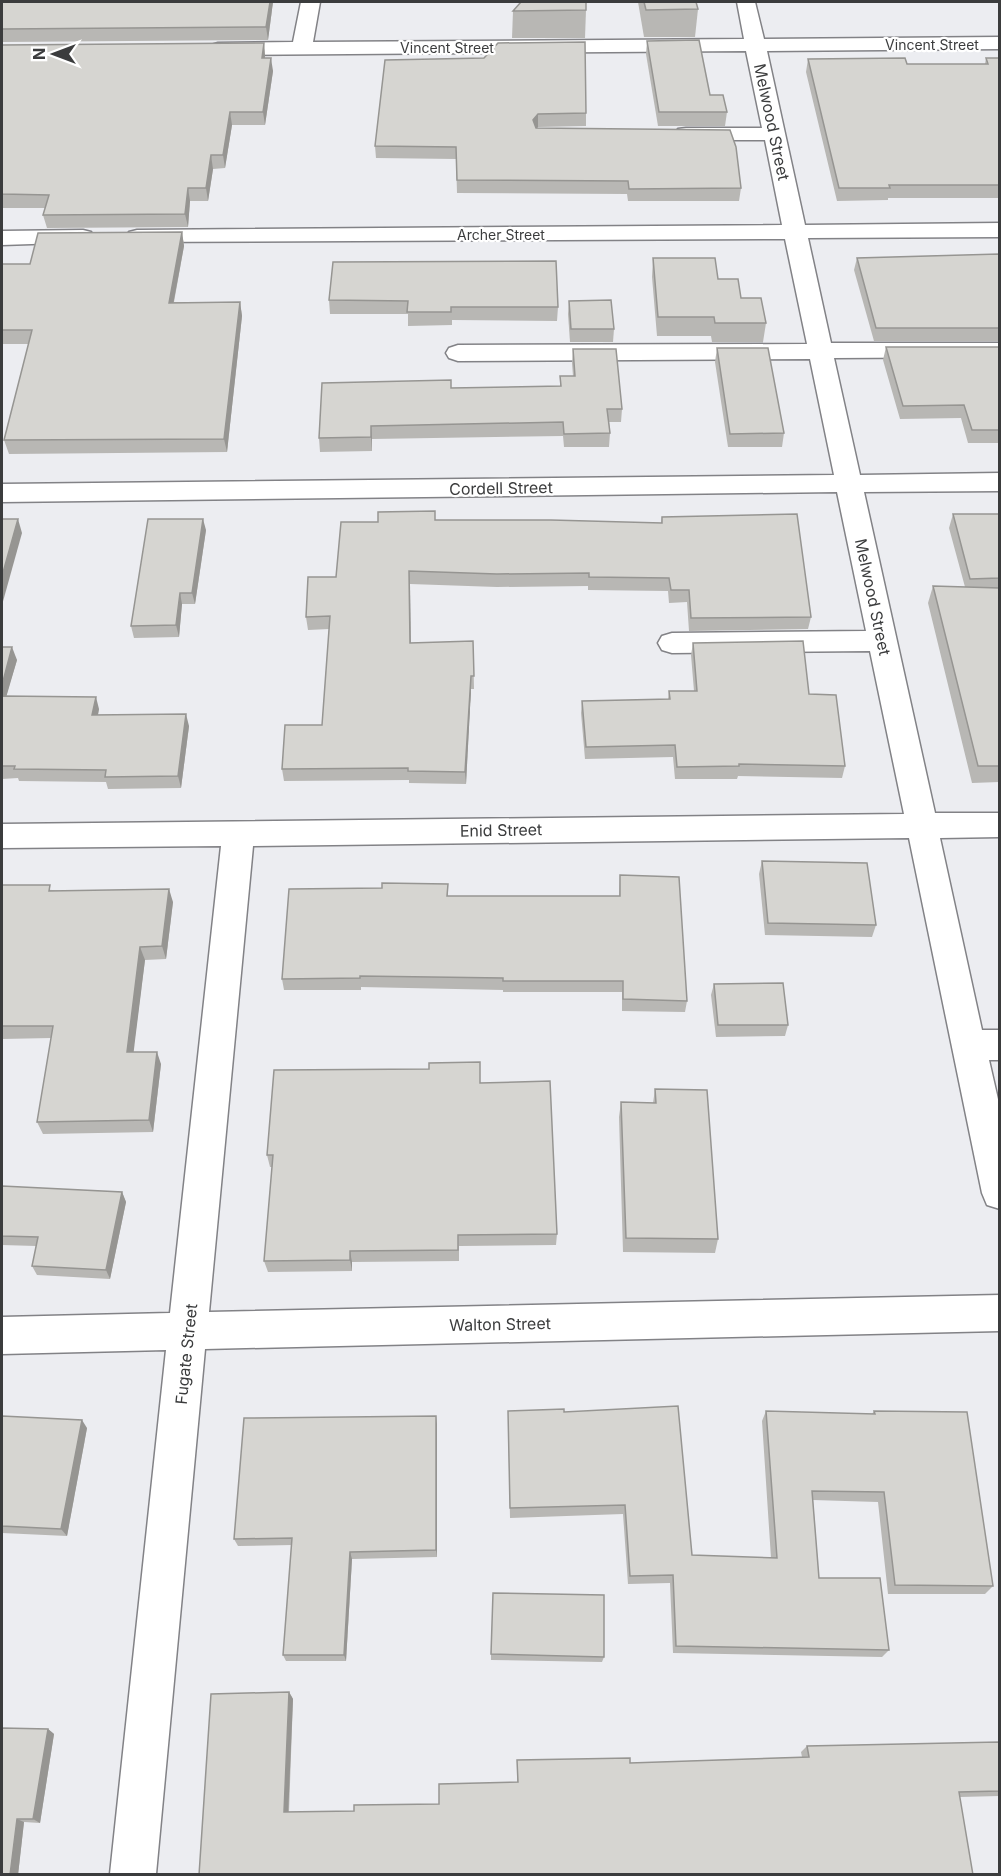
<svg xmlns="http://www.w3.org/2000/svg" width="1001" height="1876" viewBox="0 0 1001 1876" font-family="Inter,sans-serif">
	<rect width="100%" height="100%" fill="#ecedf1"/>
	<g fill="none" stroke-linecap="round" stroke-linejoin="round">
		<g stroke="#828286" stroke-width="3">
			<g id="minor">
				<path d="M301,2H320L313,42L744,39L737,2H755L764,39L1000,37V49L767,51L805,225L1000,223V237L808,238L831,343H1000V357L834,358L860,475L1000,473V491L864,492L935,813H1000V837L940,838L982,1030H1000V1060H989L1000,1108V1209L987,1205L982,1193L909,838L253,846L209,1312L1000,1295V1331L205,1349L156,1874H110L166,1350L2,1354V1317L170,1313L221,846L2,848V824L904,814L870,651L672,653L662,650L658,643L662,636L672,633L866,631L837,492L2,502V484L834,475L810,359L458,361L449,358L446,353L449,348L458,345L807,344L785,239L129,242L126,237L129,232L137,230L782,225L765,140H686L678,139L675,134L678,129L686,128H762L746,51L218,55L211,53L208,49L211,45L218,43L293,42Z"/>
				<path d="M83,230L91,232L94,237L91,242L2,245V231Z"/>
			</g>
		</g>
		<use href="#minor" fill="#fff" fill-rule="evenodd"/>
	</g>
	<g fill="#b8b7b4">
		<path d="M2,2H273L268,40L2,42Z"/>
		<path d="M638,2H696L698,9L695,37H644Z"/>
		<path d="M586,10L585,38H512L513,11Z"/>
		<path d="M647,41L710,95L727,112L725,126H658L646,54Z"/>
		<path d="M264,43L265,58L273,71L265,125H232L225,168L213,169L208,201H190L188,227L47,228L43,215L45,208H2V45Z"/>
		<path d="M986,58H999V198H888V200L837,201L806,72L808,59L907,64H985Z"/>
		<path d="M385,60L586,113V126L538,127L537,128L741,188L739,201H628L627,194L457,193L456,159L376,158L375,146Z"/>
		<path d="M182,232L184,246L174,302H240L242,316L227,452L9,454L4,440L29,344H2V264H30Z"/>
		<path d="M999,254V341H874L854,270L857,258Z"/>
		<path d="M653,258L718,279L741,298L766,323L763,342H712L711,336H657L652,277Z"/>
		<path d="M333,262L558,307L557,321L452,320V325L408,326V314H330L329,300Z"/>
		<path d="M569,301L614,329L613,342H570L568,314Z"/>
		<path d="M886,347H999V443H968L961,418L900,419L883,360Z"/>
		<path d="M717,348L784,433L782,447H728L715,362Z"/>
		<path d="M573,349L622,409L621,422H609L610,433L609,447H564L563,436L372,439V451L320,452L319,438L451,388L560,386V376H573L572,363Z"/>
		<path d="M953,514H999V782L972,783L928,603L933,586L965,587L949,528Z"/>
		<path d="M662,517L811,617L808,629L689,631L687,602L669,603L668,591L588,590V586L497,587L410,584V643L473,641L474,689H471L466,784L409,783V780L284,781L282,769L322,725L329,629L308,630L306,617L336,577L436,520L661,523Z"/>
		<path d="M206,530L195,604H182L179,637L134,638L131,626Z"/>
		<path d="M693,643L809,694L845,766L842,778L738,776L737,779H675L673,757L585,759L581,713L582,701L668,699L669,691H694L691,655Z"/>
		<path d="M2,647L17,660L6,696L99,709L98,715L189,726L181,788L108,789L106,782L19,781L18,778L2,779Z"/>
		<path d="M762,861L876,925L872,937L765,935L759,874Z"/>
		<path d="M620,875L687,1001L685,1012L622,1011V992H503V990L361,987V990H284L282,979L382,888L448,884V896H619Z"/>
		<path d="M2,885L173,902L166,959L145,960L133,1052L161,1064L153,1132L43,1134L37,1122L51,1038L2,1039Z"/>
		<path d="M714,984L788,1025L785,1036L716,1037L711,995Z"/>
		<path d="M480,1083L557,1234L556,1245L459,1246V1261L352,1262V1271L268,1272L264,1261L272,1167H270L267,1155Z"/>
		<path d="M655,1089L718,1239L715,1253L623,1252L619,1117L621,1102L653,1103Z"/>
		<path d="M2,1186L122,1192L126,1202L110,1279L37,1275L32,1266L36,1246L2,1245Z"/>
		<path d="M766,1411L872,1414L874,1411L993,1586L985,1594H888L878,1502L813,1500L819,1578L889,1650L882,1657L673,1653L670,1583L628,1584L623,1514L510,1518L508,1421L564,1412L692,1555L771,1558L762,1421Z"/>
		<path d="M2,1416L87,1428L67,1536L2,1533Z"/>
		<path d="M437,1424V1557L352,1559L346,1661H286L283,1655L292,1545L238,1546L234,1539Z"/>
		<path d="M491,1654L604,1657L602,1662L491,1660Z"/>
		<path d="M289,1692L293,1699L289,1812L354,1811L439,1804L517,1782V1760L630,1763L802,1757L801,1752L807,1746L999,1742V1796L960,1797L199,1875Z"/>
		<path d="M2,1728L48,1729L54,1734L40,1823L24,1822L18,1875H2Z"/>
	</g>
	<g fill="#969592">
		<path d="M270,2H273L268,40L266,27Z"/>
		<path d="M264,43L265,56L263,71L262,58Z"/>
		<path d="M271,58L273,71L265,125L263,112Z"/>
		<path d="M230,112L232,125L225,168L223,155Z"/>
		<path d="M538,114V127L533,133V120Z"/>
		<path d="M211,155L213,169L208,201L206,188Z"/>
		<path d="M188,188L190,201L188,227L185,214Z"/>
		<path d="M182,232L184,246L171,316L169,303Z"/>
		<path d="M240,302L242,316L227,452L224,439Z"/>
		<path d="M371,426L372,439V451L371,437Z"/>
		<path d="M18,519L22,533L2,605V576Z"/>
		<path d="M203,519L206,530L195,604L192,593Z"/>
		<path d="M409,571L410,584L411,655L410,643Z"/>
		<path d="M180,593L182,604L179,637L176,625Z"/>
		<path d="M12,647L17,660L3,708L2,704V685Z"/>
		<path d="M471,676V689L466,784L465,772Z"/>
		<path d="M96,697L99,709L95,728L92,715Z"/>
		<path d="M186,714L189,726L181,788L178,776Z"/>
		<path d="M169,889L173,902L166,959L162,946Z"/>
		<path d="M140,947L145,960L132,1065L127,1052Z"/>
		<path d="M157,1052L161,1064L153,1132L149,1120Z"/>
		<path d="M122,1192L126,1202L110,1279L106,1270Z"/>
		<path d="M350,1251L352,1262V1271L350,1260Z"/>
		<path d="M436,1416L437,1424V1557L436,1550Z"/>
		<path d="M82,1420L87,1428L67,1536L61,1529Z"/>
		<path d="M350,1552L352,1559L346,1661L344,1655Z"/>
		<path d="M289,1692L293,1699L288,1817L284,1812Z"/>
		<path d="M48,1729L54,1734L40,1823L33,1819Z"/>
		<path d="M17,1819L24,1822L18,1875H10Z"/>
	</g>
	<g fill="#d6d5d1" stroke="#969592" stroke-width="1.5">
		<path d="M2,2H270L266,27L2,29Z"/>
		<path d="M521,2H586V10L513,11Z"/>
		<path d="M644,2H696L698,9L646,10Z"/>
		<path d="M699,40L710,95H723L727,112H659L647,41Z"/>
		<path d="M585,42L586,113L538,114L533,120L536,128L730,130L736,147L741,188L629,189L628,181L457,180L456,147L375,146L385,60L484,58L498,43Z"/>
		<path d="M264,43L262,58H271L263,112H230L223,155H211L206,188H188L185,214L43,215L49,195L2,194V45Z"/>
		<path d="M905,58L907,64H988L986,58H999V185H889L890,188H839L808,59Z"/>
		<path d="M182,232L169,303L240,302L224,439L4,440L32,330H2V264H30L38,233Z"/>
		<path d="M999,254V328H876L857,258Z"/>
		<path d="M653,258H715L718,279H738L741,298H761L766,323H715L714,317H658Z"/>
		<path d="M556,261L558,307H451V312H407L408,301L329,300L333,262Z"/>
		<path d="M611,300L614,329H571L569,301Z"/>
		<path d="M886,347H999V430H972L964,405L903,406Z"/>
		<path d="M717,348H768L784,433L730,434Z"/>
		<path d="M573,349H616L622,409H607L610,433L564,434L563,422L371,426V437L319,438L322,383L451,380V388L561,386L560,376H575Z"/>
		<path d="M435,511V520H551L662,523V517L797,514L811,617L691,618L689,590H671L669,578L589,577V573L497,574L409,571L410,643L473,641L474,676H471L465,772L408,771V768L282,769L285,725H322L330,616L306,617L308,577H336L341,522H378V512Z"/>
		<path d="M953,514H999V578L970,579Z"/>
		<path d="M2,519H18L2,576Z"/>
		<path d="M148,519H203L192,593H180L176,625L131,626Z"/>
		<path d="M933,586L999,588V766H978Z"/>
		<path d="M803,641L809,694L836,695L845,766L739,764V766L677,767L675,745L586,747L582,701L670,699L669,691H697L693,643Z"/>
		<path d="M2,647H12L2,685Z"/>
		<path d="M2,696L96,697L92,715L186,714L178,776L105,777L106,770L14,769L15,766H2Z"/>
		<path d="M762,861L867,863L876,925L768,923Z"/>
		<path d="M620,875L679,877L687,1001L623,999V981H503V978L360,976V978L282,979L289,889L382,888V883L448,884L447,896H620Z"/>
		<path d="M2,885H50L49,891L169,889L162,946L140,947L127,1052H157L149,1120L37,1122L53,1026H2Z"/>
		<path d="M783,983L788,1025H718L714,984Z"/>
		<path d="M480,1062V1083L550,1081L557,1234L458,1235V1250L350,1251V1260L264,1261L273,1155H267L274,1070L429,1069V1063Z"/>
		<path d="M655,1089L707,1090L718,1239L626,1238L621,1102L656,1103Z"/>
		<path d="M2,1186L122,1192L106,1270L32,1266L38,1237L2,1236Z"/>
		<path d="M678,1406L692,1555L777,1558L766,1411L875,1414L874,1411L967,1412L993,1586L895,1585L884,1492L812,1491L819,1578H880L889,1650L676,1646L673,1575L630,1576L625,1505L510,1508L508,1411L564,1409V1412Z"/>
		<path d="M2,1416L82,1420L61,1529L2,1526Z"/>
		<path d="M436,1416V1550L350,1552L344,1655H283L292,1538L234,1539L244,1418Z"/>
		<path d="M493,1593L604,1595V1657L491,1654Z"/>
		<path d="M289,1692L284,1812L354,1811V1805L439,1804V1784L518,1782L517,1760L630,1758V1763L809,1757L807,1746L999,1742V1791L959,1792L973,1875H199L211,1694Z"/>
		<path d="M2,1728L48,1729L33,1819H17L10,1875H2Z"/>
	</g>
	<g text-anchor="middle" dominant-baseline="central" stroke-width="4.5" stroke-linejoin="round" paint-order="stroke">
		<g font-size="14" fill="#3b3c3d" stroke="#fff">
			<text x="932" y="44">Vincent Street</text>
			<text x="447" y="47">Vincent Street</text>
			<text x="501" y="234">Archer Street</text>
		</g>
		<g font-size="16" fill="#3b3c3d" stroke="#fff">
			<text transform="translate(772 122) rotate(78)">Melwood Street</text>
			<text transform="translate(501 488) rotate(-1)">Cordell Street</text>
			<text transform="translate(873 597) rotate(78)">Melwood Street</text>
			<text transform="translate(501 830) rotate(-1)">Enid Street</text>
			<text transform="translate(500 1324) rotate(-1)">Walton Street</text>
			<text transform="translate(186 1354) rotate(-84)">Fugate Street</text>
		</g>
	</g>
	<rect width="1001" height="1876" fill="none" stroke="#3b3c3d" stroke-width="6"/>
	<g transform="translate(54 54) rotate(270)" stroke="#ffffff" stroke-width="4.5" paint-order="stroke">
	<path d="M0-4.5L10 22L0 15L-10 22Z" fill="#3b3c3d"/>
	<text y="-9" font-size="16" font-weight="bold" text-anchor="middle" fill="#3b3c3d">N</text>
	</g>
</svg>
